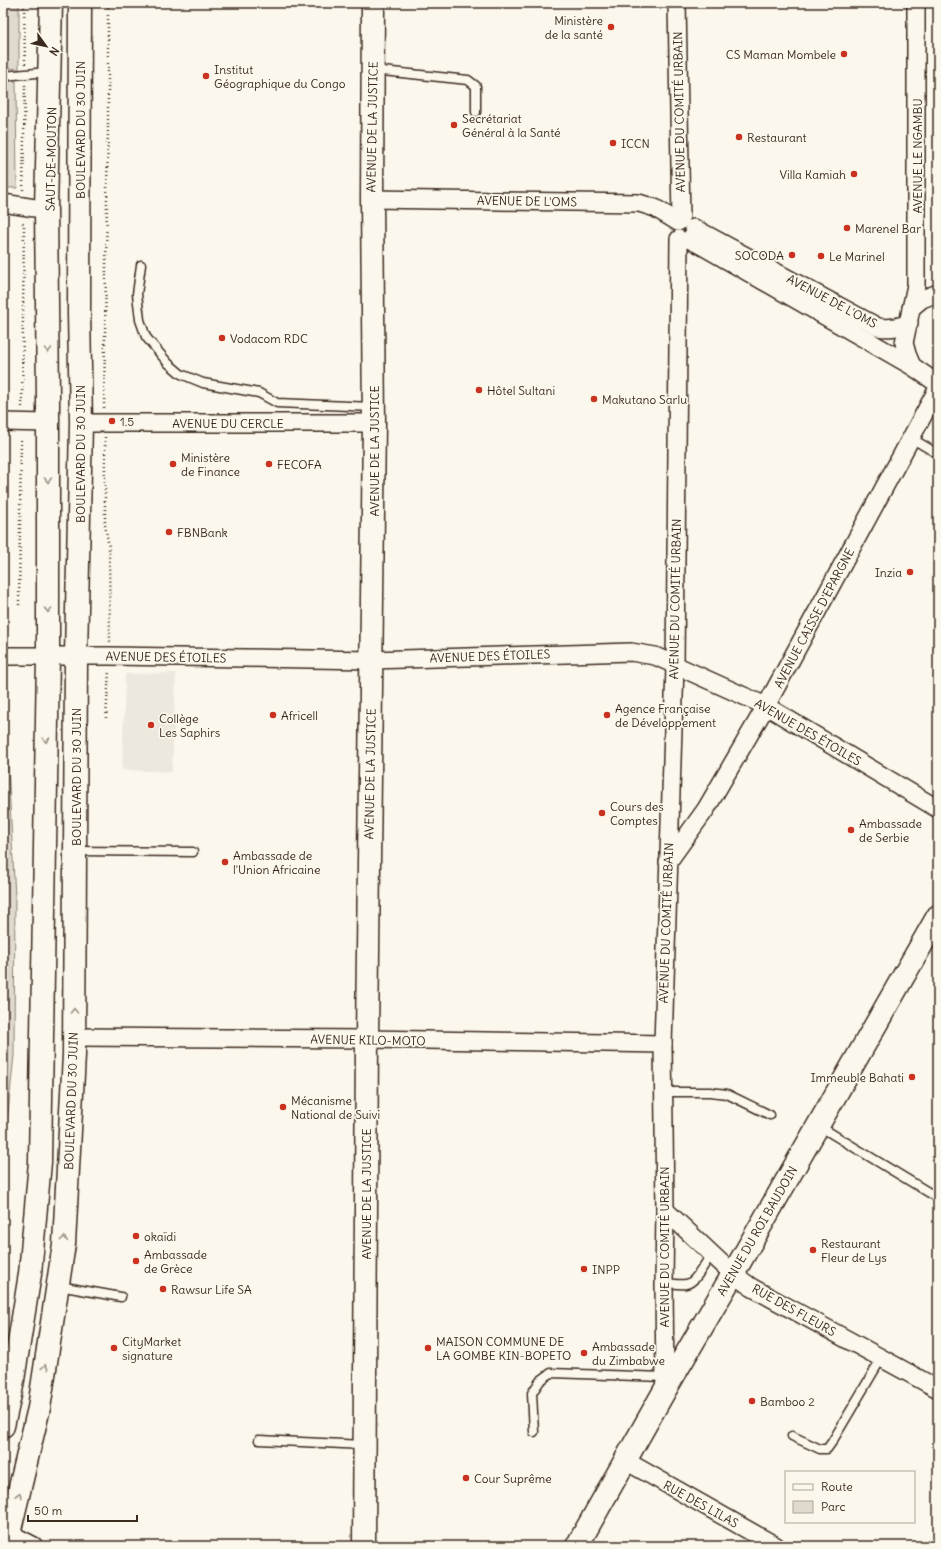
<svg xmlns="http://www.w3.org/2000/svg" width="941" height="1549" viewBox="0 0 941 1549" font-family="Delius,sans-serif">
	<rect width="100%" height="100%" fill="#fbf7ec"/>
	<filter id="ink" filterUnits="userSpaceOnUse"><feTurbulence type="fractalNoise" baseFrequency=".025" numOctaves="2"/><feDisplacementMap in="SourceGraphic" scale="8" xChannelSelector="R" yChannelSelector="G"/><feConvolveMatrix kernelMatrix="1 2 1 2 8 2 1 2 1" color-interpolation-filters="sRGB"/></filter>
	<g filter="url(#ink)">
		<path fill="#ede8dd" d="M176,673L172,772L122,770L125,674Z"/>
		<g fill="#dfd9ce" stroke="#8d8276">
			<path d="M5,3H19V69L5,68Z"/>
			<path d="M16,81L17,188H6L5,82Z"/>
			<path d="M3,672L15,897L14,1055L3,1162Z"/>
		</g>
		<g fill="none" stroke-linecap="round" stroke-linejoin="round">
			<g stroke="#3b2a1e" stroke-width="11">
				<g id="lane">
					<path d="M373,70L468,80L476,86V112"/>
					<path d="M3,76L48,72"/>
					<path d="M141,265L137,294L140,320L146,337L168,363L181,374L203,383L259,393L277,403L373,407"/>
					<path d="M911,438L938,454"/>
					<path d="M76,851L193,852"/>
					<path d="M663,1092H710L727,1094L770,1115"/>
					<path d="M819,1126L933,1195"/>
					<path d="M664,1283C671,1283 679,1285 686,1284C696,1283 706,1261 712,1253"/>
					<path d="M59,1286L121,1297"/>
					<path d="M534,1432L532,1393L540,1381L551,1373L664,1377"/>
					<path d="M792,1436L820,1449H827L832,1442L881,1359"/>
					<path d="M259,1440L364,1445"/>
				</g>
			</g>
			<g stroke="#3b2a1e" stroke-width="20">
				<g id="street">
					<path d="M677,3L681,220"/>
					<path d="M916,3V285L904,343L907,354L912,366L938,384"/>
					<path d="M372,199L639,203L655,208L678,222"/>
					<path d="M3,203L35,208H46"/>
					<path d="M694,228L878,327C890,329 898,327 909,323"/>
					<path d="M690,239L912,366"/>
					<path d="M911,308L922,299L938,293"/>
					<path d="M3,422L48,423"/>
					<path d="M81,423H374"/>
					<path d="M3,656H110L372,660L631,652L655,656L766,706L938,809"/>
					<path d="M668,862L706,809L766,706L938,388"/>
					<path d="M74,1037L367,1039L663,1044"/>
					<path d="M665,1210L733,1274L751,1287L938,1389"/>
					<path d="M665,1390L664,1283L665,1210L663,1044L675,666L679,239"/>
					<path d="M626,1461L776,1546"/>
					<path d="M3,1530L34,1546"/>
				</g>
			</g>
			<g stroke="#3b2a1e" stroke-width="25">
				<g id="secondary">
					<path d="M364,1546L367,1039L374,423L372,199L373,3"/>
					<path d="M577,1546L665,1390L733,1274L938,916"/>
				</g>
			</g>
			<g stroke="#3b2a1e" stroke-width="25">
				<g id="primary">
					<path d="M3,1426L12,1386L30,1274L40,1162L48,657V397L46,208L51,3"/>
					<path d="M6,1546L39,1408L64,1244L74,1055L76,656L81,423L79,312L80,3"/>
				</g>
			</g>
			<g stroke="#3b2a1e" stroke-width="2.5" stroke-dasharray="1 3" stroke-linecap="butt">
				<path d="M24,3L25,65"/>
				<path d="M23,190L25,84"/>
				<path d="M22,407L24,224L22,222"/>
				<path d="M104,408L108,124V3"/>
				<path d="M105,437V525L109,547L110,642"/>
				<path d="M19,605L21,438"/>
				<path d="M106,718L109,671"/>
			</g>
			<use href="#lane" stroke="#fbf7ec" stroke-width="8"/>
			<use href="#street" stroke="#fbf7ec" stroke-width="17"/>
			<use href="#secondary" stroke="#fbf7ec" stroke-width="22"/>
			<use href="#primary" stroke="#fbf7ec" stroke-width="22"/>
		</g>
		<defs><path id="oneway-chevron" d="M-2-3.5L2.5 0L-2 3.5" fill="none" stroke-width="1.6" stroke-linecap="round" stroke-linejoin="round"/></defs>
		<g stroke="#9b9085">
			<use href="#oneway-chevron" transform="translate(48 350) rotate(90)"/>
			<use href="#oneway-chevron" transform="translate(48 480) rotate(90)"/>
			<use href="#oneway-chevron" transform="translate(48 610) rotate(90)"/>
			<use href="#oneway-chevron" transform="translate(46 740) rotate(91)"/>
			<use href="#oneway-chevron" transform="translate(74 1011) rotate(-90)"/>
			<use href="#oneway-chevron" transform="translate(64 1239) rotate(-86)"/>
			<use href="#oneway-chevron" transform="translate(45 1367) rotate(-81)"/>
			<use href="#oneway-chevron" transform="translate(19 1495) rotate(-77)"/>
		</g>
	</g>
	<g fill="#c8321e" stroke="#fbf7ec" stroke-width="1.5">
		<circle cx="611" cy="27" r="4"/>
		<circle cx="844" cy="54" r="4"/>
		<circle cx="206" cy="76" r="4"/>
		<circle cx="454" cy="125" r="4"/>
		<circle cx="739" cy="137" r="4"/>
		<circle cx="613" cy="143" r="4"/>
		<circle cx="854" cy="174" r="4"/>
		<circle cx="847" cy="228" r="4"/>
		<circle cx="792" cy="255" r="4"/>
		<circle cx="821" cy="256" r="4"/>
		<circle cx="222" cy="338" r="4"/>
		<circle cx="479" cy="390" r="4"/>
		<circle cx="594" cy="399" r="4"/>
		<circle cx="112" cy="421" r="4"/>
		<circle cx="173" cy="464" r="4"/>
		<circle cx="269" cy="464" r="4"/>
		<circle cx="169" cy="532" r="4"/>
		<circle cx="910" cy="572" r="4"/>
		<circle cx="273" cy="715" r="4"/>
		<circle cx="607" cy="715" r="4"/>
		<circle cx="151" cy="725" r="4"/>
		<circle cx="602" cy="813" r="4"/>
		<circle cx="851" cy="830" r="4"/>
		<circle cx="225" cy="862" r="4"/>
		<circle cx="912" cy="1077" r="4"/>
		<circle cx="283" cy="1107" r="4"/>
		<circle cx="136" cy="1236" r="4"/>
		<circle cx="813" cy="1250" r="4"/>
		<circle cx="136" cy="1261" r="4"/>
		<circle cx="584" cy="1269" r="4"/>
		<circle cx="163" cy="1289" r="4"/>
		<circle cx="114" cy="1348" r="4"/>
		<circle cx="428" cy="1348" r="4"/>
		<circle cx="584" cy="1353" r="4"/>
		<circle cx="752" cy="1401" r="4"/>
		<circle cx="466" cy="1478" r="4"/>
	</g>
	<g text-anchor="middle" dominant-baseline="central" stroke-width="3.5" stroke-linejoin="round" paint-order="stroke">
		<g font-size="12" fill="#3b2a1e" stroke="#fbf7ec" text-anchor="start">
			<text x="603" y="20" text-anchor="end">Ministère<tspan x="603" dy="14">de la santé</tspan></text>
			<text x="836" y="54" text-anchor="end">CS Maman Mombele</text>
			<text x="214" y="69">Institut<tspan x="214" dy="14">Géographique du Congo</tspan></text>
			<text x="462" y="118">Secrétariat<tspan x="462" dy="14">Général à la Santé</tspan></text>
			<text x="747" y="137">Restaurant</text>
			<text x="621" y="143">ICCN</text>
			<text x="846" y="174" text-anchor="end">Villa Kamiah</text>
			<text x="855" y="228">Marenel Bar</text>
			<text x="784" y="255" text-anchor="end">SOCODA</text>
			<text x="829" y="256">Le Marinel</text>
			<text x="230" y="338">Vodacom RDC</text>
			<text x="487" y="390">Hôtel Sultani</text>
			<text x="602" y="399">Makutano Sarlu</text>
			<text x="120" y="421">1.5</text>
			<text x="181" y="457">Ministère<tspan x="181" dy="14">de Finance</tspan></text>
			<text x="277" y="464">FECOFA</text>
			<text x="177" y="532">FBNBank</text>
			<text x="902" y="572" text-anchor="end">Inzia</text>
			<text x="615" y="708">Agence Française<tspan x="615" dy="14">de Développement</tspan></text>
			<text x="281" y="715">Africell</text>
			<text x="159" y="718">Collège<tspan x="159" dy="14">Les Saphirs</tspan></text>
			<text x="610" y="806">Cours des<tspan x="610" dy="14">Comptes</tspan></text>
			<text x="859" y="823">Ambassade<tspan x="859" dy="14">de Serbie</tspan></text>
			<text x="233" y="855">Ambassade de<tspan x="233" dy="14">l'Union Africaine</tspan></text>
			<text x="904" y="1077" text-anchor="end">Immeuble Bahati</text>
			<text x="291" y="1100">Mécanisme<tspan x="291" dy="14">National de Suivi</tspan></text>
			<text x="144" y="1236">okaïdi</text>
			<text x="821" y="1243">Restaurant<tspan x="821" dy="14">Fleur de Lys</tspan></text>
			<text x="144" y="1254">Ambassade<tspan x="144" dy="14">de Grèce</tspan></text>
			<text x="592" y="1269">INPP</text>
			<text x="171" y="1289">Rawsur Life SA</text>
			<text x="122" y="1341">CityMarket<tspan x="122" dy="14">signature</tspan></text>
			<text x="436" y="1341">MAISON COMMUNE DE<tspan x="436" dy="14">LA GOMBE KIN-BOPETO</tspan></text>
			<text x="592" y="1346">Ambassade<tspan x="592" dy="14">du Zimbabwe</tspan></text>
			<text x="760" y="1401">Bamboo 2</text>
			<text x="474" y="1478">Cour Suprême</text>
		</g>
		<g font-size="12" fill="#3b2a1e" stroke="#fbf7ec">
			<text transform="translate(679 112) rotate(-91)">AVENUE DU COMITÉ URBAIN</text>
			<text transform="translate(372 127) rotate(-89)">AVENUE DE LA JUSTICE</text>
			<text transform="translate(80 130) rotate(-90)">BOULEVARD DU 30 JUIN</text>
			<text transform="translate(917 156) rotate(-90)">AVENUE LE NGAMBU</text>
			<text transform="translate(51 159) rotate(-89)">SAUT-DE-MOUTON</text>
			<text transform="translate(527 201) rotate(1)">AVENUE DE L'OMS</text>
			<text transform="translate(832 301) rotate(28)">AVENUE DE L'OMS</text>
			<text x="228" y="423">AVENUE DU CERCLE</text>
			<text transform="translate(374 451) rotate(-90)">AVENUE DE LA JUSTICE</text>
			<text transform="translate(80 454) rotate(-90)">BOULEVARD DU 30 JUIN</text>
			<text transform="translate(675 599) rotate(-89)">AVENUE DU COMITÉ URBAIN</text>
			<text transform="translate(814 618) rotate(-62)">AVENUE CAISSE D'EPARGNE</text>
			<text transform="translate(490 656) rotate(-2)">AVENUE DES ÉTOILES</text>
			<text transform="translate(166 657) rotate(1)">AVENUE DES ÉTOILES</text>
			<text transform="translate(808 732) rotate(30)">AVENUE DES ÉTOILES</text>
			<text transform="translate(370 774) rotate(-89)">AVENUE DE LA JUSTICE</text>
			<text transform="translate(76 777) rotate(-90)">BOULEVARD DU 30 JUIN</text>
			<text transform="translate(666 923) rotate(-88)">AVENUE DU COMITÉ URBAIN</text>
			<text transform="translate(368 1040) rotate(1)">AVENUE KILO-MOTO</text>
			<text transform="translate(71 1101) rotate(-88)">BOULEVARD DU 30 JUIN</text>
			<text transform="translate(366 1194) rotate(-90)">AVENUE DE LA JUSTICE</text>
			<text transform="translate(757 1231) rotate(-60)">AVENUE DU ROI BAUDOIN</text>
			<text transform="translate(664 1247) rotate(-90)">AVENUE DU COMITÉ URBAIN</text>
			<text transform="translate(794 1310) rotate(29)">RUE DES FLEURS</text>
			<text transform="translate(701 1504) rotate(29)">RUE DES LILAS</text>
		</g>
	</g>
	<rect width="941" height="1549" fill="none" stroke="#fbf7ec" stroke-width="16"/>
	<rect x="8" y="8" width="925" height="1533" fill="none" stroke="#3b2a1e" stroke-width="1.5" filter="url(#ink)"/>
	<rect x="785" y="1471" width="130" height="52" fill="#fbf7ec" stroke="#aea59a"/>
	<rect x="793" y="1484" width="20" height="6" fill="#fbf7ec" stroke="#aea59a"/>
	<text x="821" y="1491" font-size="12" fill="#3b2a1e">Route</text>
	<rect x="793" y="1501" width="20" height="12" fill="#dfd9ce" stroke="#aea59a"/>
	<text x="821" y="1511" font-size="12" fill="#3b2a1e">Parc</text>
	<g transform="translate(46 46) rotate(123)" stroke="#fbf7ec" stroke-width="3" paint-order="stroke">
	<path d="M0-3L7 15L0 10L-7 15Z" fill="#3b2a1e"/>
	<text y="-6" font-size="11" font-weight="bold" text-anchor="middle" fill="#3b2a1e">N</text>
	</g>
	<path d="M28 1515v6h109v-6" fill="none" stroke="#3b2a1e" stroke-width="2"/>
	<text x="34" y="1515" font-size="12" fill="#3b2a1e" stroke="#fbf7ec" stroke-width="3" paint-order="stroke">50 m</text>
</svg>
